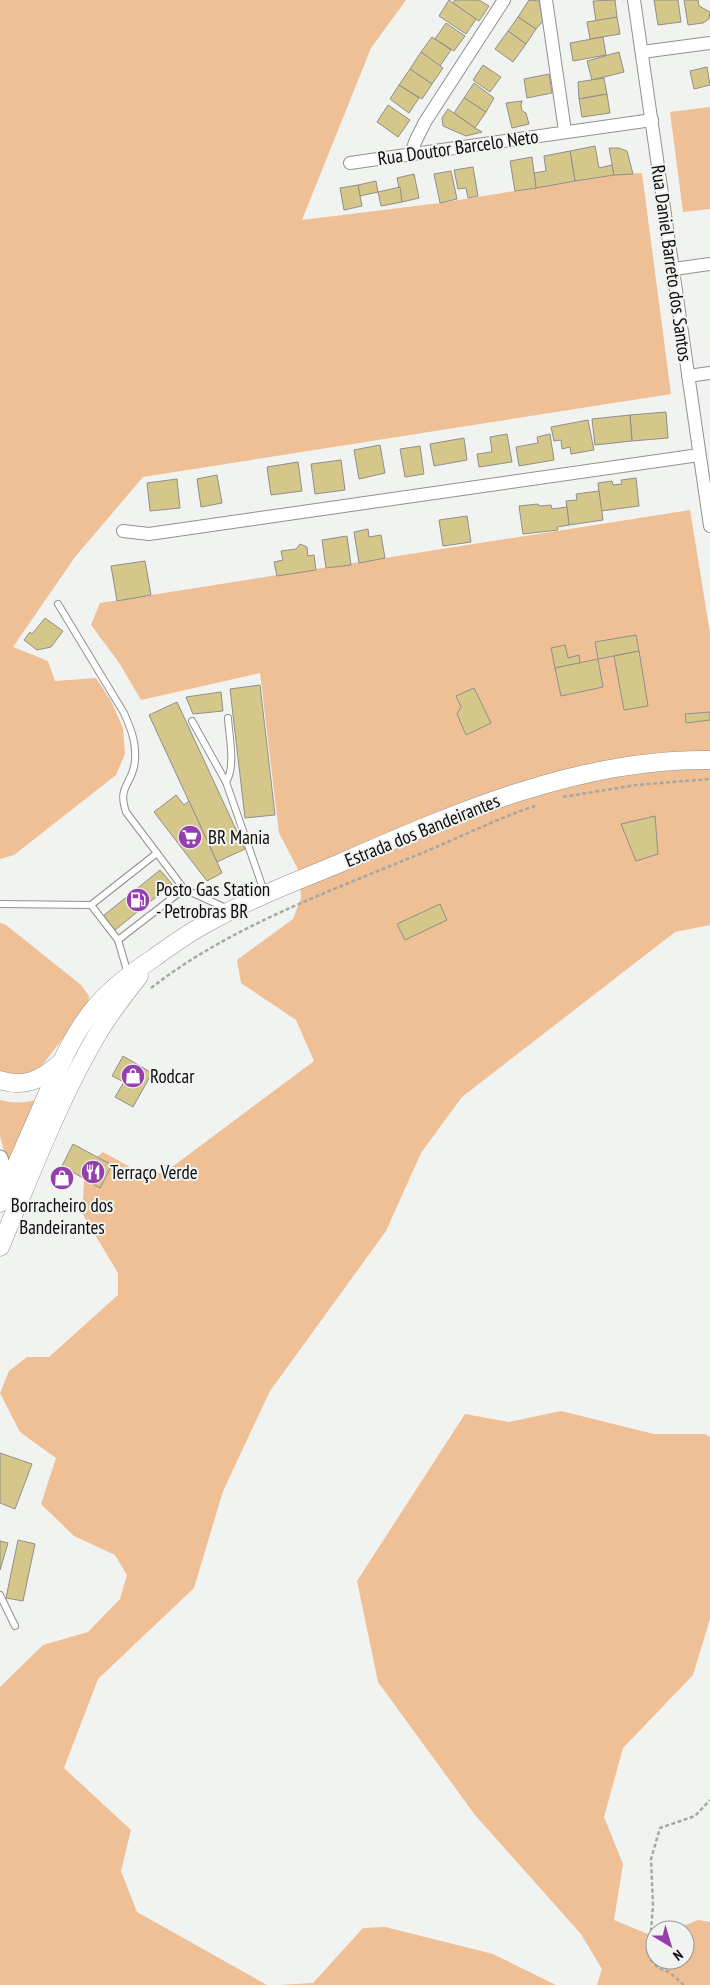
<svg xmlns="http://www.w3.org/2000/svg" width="710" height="1985" viewBox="0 0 710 1985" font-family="'PT Sans Narrow',sans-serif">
	<rect width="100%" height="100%" fill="#f0f3ef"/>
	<g fill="#efbf96">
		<path d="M0,0H406L371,48L302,220L440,203L614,175L642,173L671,394L143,477L75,557L13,647L48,661L55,681L96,678L111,701L123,728L125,754L116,775L14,855L0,859Z"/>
		<path d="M710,107V209L683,212L670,112Z"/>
		<path d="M690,510L710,633V925L675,932L462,1097L421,1153L386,1231L270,1391L223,1491L194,1588L98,1679L64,1768L131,1830L121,1871L137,1912L267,1985H0V1687L43,1645L88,1632L120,1599L127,1575L115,1555L74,1536L41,1504L56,1458L20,1432L0,1393L9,1371L27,1357H49L118,1295V1273L82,1213L85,1166L103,1152L141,1173H164L314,1061L296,1020L241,983L237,960L293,919L301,898L300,873L279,833L260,673L141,700L120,664L91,625L100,603Z"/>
		<path d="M0,923L6,925L81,985L89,996L87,1007L37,1072L22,1079L0,1073Z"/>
		<path d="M42,1098L9,1170L0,1136V1100C14,1104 28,1103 42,1098Z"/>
		<path d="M561,1411L654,1434H705L710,1437V1619L693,1675L623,1748L604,1817L623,1864L614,1920L655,1937V1960H685V1930H674L698,1920L710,1922V1985H597L602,1969L581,1934L475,1815L378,1682L357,1581L465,1414L509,1422Z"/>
		<path d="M385,1927L493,1954L556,1985H278L313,1983L363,1928Z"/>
	</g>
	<g fill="#d5c789" stroke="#908f8c">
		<path d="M449,0L476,19L466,34L439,16Z"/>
		<path d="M455,0H479L489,6L479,21L453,3Z"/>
		<path d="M529,0L539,1L543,21L536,29L518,17Z"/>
		<path d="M615,0L617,17L596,21L593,1Z"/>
		<path d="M654,0H678L681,22L658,25Z"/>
		<path d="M684,0H698L699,6L710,12L709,19L703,23L688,25Z"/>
		<path d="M518,17L536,29L526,44L508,31Z"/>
		<path d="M617,17L620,34L590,39L587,22Z"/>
		<path d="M446,23L465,36L454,51L435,39Z"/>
		<path d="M508,31L526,44L513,62L495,49Z"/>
		<path d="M432,37L451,50L440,66L421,52Z"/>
		<path d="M603,37L606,55L573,61L570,43Z"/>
		<path d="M421,52L443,68L432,84L410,69Z"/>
		<path d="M619,52L624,72L592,80L587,61Z"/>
		<path d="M483,65L501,77L490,92L473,80Z"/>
		<path d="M707,67L710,85L694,89L690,71Z"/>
		<path d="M410,69L432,84L422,99L399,85Z"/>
		<path d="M549,74L552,93L527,98L524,79Z"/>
		<path d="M604,78L607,94L579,99L578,82Z"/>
		<path d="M474,83L494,98L486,112L464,98Z"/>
		<path d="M399,85L419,98L409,113L390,99Z"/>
		<path d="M607,94L610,113L582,117L579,99Z"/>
		<path d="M464,98L486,112L475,128L454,113Z"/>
		<path d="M522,101L521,105L522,111L526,113L529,124L512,128L506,103Z"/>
		<path d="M388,105L410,120L398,137L377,122Z"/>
		<path d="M448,109L475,128L482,132L466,136L443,126L442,118Z"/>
		<path d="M595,146L599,168L612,165L614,175L575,181L570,151Z"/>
		<path d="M609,148H619L627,151L633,174L614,175Z"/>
		<path d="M570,151L575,181L536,188L534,173L546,171L544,156Z"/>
		<path d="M532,157L536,188L515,191L510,161Z"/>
		<path d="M473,167L478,196L468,198L466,188L458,189L454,170Z"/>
		<path d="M451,171L457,199L440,203L434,174Z"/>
		<path d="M414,174L419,198L402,202L397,178Z"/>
		<path d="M376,181L378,192L360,196L358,185Z"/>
		<path d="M358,185L362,206L344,210L340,188Z"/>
		<path d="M400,187L402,202L381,206L378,192Z"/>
		<path d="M666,412L668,438L632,441L630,415Z"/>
		<path d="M630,415L632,441L595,445L592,419Z"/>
		<path d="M588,420L594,450L571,454L570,447L562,449L561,440L554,441L551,427Z"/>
		<path d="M507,434L512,462L479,467L477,454L492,452L490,437Z"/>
		<path d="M550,434L554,460L519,466L516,447L538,443L537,437Z"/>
		<path d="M464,438L467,460L434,466L430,444Z"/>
		<path d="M380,445L385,473L359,479L354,450Z"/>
		<path d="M420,446L424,474L405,477L400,449Z"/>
		<path d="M341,460L345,490L315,494L311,464Z"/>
		<path d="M298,462L302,491L271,495L267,467Z"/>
		<path d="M217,475L222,503L201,507L197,479Z"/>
		<path d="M636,478L639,506L601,511L598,483L612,481L613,485L622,484L621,480Z"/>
		<path d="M177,479L180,508L150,511L147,483Z"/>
		<path d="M599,491L603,520L569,525L566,501L577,500L576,494Z"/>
		<path d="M538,504L539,506L551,505L552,509L567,507L569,525L557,527L558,530L523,534L519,506Z"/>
		<path d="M467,516L471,542L443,546L439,520Z"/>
		<path d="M368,529L369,537L381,535L385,558L359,563L354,532Z"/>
		<path d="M347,536L351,565L326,568L322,540Z"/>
		<path d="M300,544L307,547L308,556L314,555L316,570L277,576L274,562L283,560L281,551L296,549Z"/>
		<path d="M145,561L151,595L117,601L111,566Z"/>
		<path d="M45,618L63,631L51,647L37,650L24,640L30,632L32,634Z"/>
		<path d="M636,635L639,651L598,659L595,642Z"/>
		<path d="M565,645L568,658L579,655L580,663L555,668L551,648Z"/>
		<path d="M639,651L648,706L624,710L614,656Z"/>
		<path d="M598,659L603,687L561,696L555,668Z"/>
		<path d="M260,685L275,815L245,818L230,689Z"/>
		<path d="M474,688L491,723L466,735L457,714L461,707L456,696Z"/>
		<path d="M221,692L223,711L193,714L186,697Z"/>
		<path d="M177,702L245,849L217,862L149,715Z"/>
		<path d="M710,712V720L686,723L685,714Z"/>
		<path d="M176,795L184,805L189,801L222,873L207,881L154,812Z"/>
		<path d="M655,816L658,854L636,861L621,824Z"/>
		<path d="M160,870L172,884L115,930L103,916Z"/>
		<path d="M440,904L447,920L405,940L397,924Z"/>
		<path d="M123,1056L152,1073L133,1107L115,1097L124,1082L112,1076Z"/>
		<path d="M73,1144L112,1165L100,1188L62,1166Z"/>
		<path d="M0,1453L32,1464L15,1509L0,1503Z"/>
		<path d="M18,1540L35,1544L23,1601L6,1598Z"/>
		<path d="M0,1541L8,1543L0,1570Z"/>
	</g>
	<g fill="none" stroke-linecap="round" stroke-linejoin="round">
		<g stroke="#90928e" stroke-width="8">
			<g id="service">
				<path d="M58,604L124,713C132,731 138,747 134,767C129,787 118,788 126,812L184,889L228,909"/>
				<path d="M192,721L226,782L265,894"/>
				<path d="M226,782C236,767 229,736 228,718"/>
				<path d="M0,904L91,905L118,940L128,974"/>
				<path d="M91,905L157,853"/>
				<path d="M118,940L184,889"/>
				<path d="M0,1595L15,1626"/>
			</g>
		</g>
		<g stroke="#90928e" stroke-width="14">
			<g id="minor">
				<path d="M546,0L565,131"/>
				<path d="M634,0L710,526"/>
				<path d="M642,52L710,43"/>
				<path d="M411,153L416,140L425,122L504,0"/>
				<path d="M350,163L652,120"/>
				<path d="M674,269L710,264"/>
				<path d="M688,376L710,373"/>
				<path d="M123,531L149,534L699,455"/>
			</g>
		</g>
		<g stroke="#90928e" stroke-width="17">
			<path id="tertiary" d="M0,1158L9,1190"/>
		</g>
		<g stroke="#90928e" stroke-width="19">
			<g id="secondary">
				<path d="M0,1080C24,1088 41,1080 59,1064"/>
				<path d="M0,1203C14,1169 29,1137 43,1104C58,1070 72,1034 96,1006C114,986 133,972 155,957C173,944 191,931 211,921C250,899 292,883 333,866C453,814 578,758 710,760"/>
				<path d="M0,1247C30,1177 58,1101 97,1035C109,1014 124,995 139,976"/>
			</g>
		</g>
		<g stroke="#a5a8a5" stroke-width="2.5" stroke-dasharray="4 2.5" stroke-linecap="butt">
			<path d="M563,797L636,785L710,779"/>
			<path d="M151,988C228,928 323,894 412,857C455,840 495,819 538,805"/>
			<path d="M684,1985L669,1972L658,1968L649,1958L653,1905L651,1859L660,1828L695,1816L710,1800"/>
		</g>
		<use href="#service" stroke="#fff" stroke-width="6"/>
		<use href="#minor" stroke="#fff" stroke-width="12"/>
		<use href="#tertiary" stroke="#fff" stroke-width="15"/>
		<use href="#secondary" stroke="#fff" stroke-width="18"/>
	</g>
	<defs>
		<g id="supermarket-disc" transform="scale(1.25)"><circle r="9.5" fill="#943fad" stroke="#f0f3ef"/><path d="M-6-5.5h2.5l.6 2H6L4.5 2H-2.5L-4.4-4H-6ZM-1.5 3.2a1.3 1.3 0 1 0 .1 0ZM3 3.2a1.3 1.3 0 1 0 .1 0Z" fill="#fff"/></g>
		<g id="fuel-disc" transform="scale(1.25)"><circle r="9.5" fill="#943fad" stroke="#f0f3ef"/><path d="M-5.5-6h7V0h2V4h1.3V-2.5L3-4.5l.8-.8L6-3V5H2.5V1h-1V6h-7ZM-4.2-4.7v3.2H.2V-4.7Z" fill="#fff"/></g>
		<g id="shop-disc" transform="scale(1.25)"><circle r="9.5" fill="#943fad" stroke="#f0f3ef"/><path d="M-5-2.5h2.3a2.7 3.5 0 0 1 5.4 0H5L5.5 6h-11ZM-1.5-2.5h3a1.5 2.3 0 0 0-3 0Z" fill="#fff"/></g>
		<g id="restaurant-disc" transform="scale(1.25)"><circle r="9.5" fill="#943fad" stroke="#f0f3ef"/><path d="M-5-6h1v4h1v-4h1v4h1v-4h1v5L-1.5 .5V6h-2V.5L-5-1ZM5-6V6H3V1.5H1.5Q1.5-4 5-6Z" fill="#fff"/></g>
	</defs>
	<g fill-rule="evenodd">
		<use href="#supermarket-disc" x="190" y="837"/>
		<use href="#fuel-disc" x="138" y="900"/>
		<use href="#shop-disc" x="133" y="1076"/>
		<use href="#restaurant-disc" x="93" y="1172"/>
		<use href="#shop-disc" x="62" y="1178"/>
	</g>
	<g text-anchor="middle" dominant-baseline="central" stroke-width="4" stroke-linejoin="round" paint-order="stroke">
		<g font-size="19" fill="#0c0d0c" stroke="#f0f3ef">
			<text transform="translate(458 147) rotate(-8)">Rua Doutor Barcelo Neto</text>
			<text transform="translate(672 263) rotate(82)">Rua Daniel Barreto dos Santos</text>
			<text transform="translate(422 830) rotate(-22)">Estrada dos Bandeirantes</text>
		</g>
		<g font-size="19" fill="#0c0d0c" stroke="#f0f3ef" text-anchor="start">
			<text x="208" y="837">BR Mania</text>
			<text x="156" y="889">Posto Gas Station<tspan x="156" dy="22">- Petrobras BR</tspan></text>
			<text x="150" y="1076">Rodcar</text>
			<text x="110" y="1172">Terraço Verde</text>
			<text x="62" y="1205" text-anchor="middle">Borracheiro dos<tspan x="62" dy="22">Bandeirantes</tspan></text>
		</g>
	</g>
	<g transform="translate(670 1945) rotate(142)"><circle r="24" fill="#f0f3ef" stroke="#959794"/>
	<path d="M0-4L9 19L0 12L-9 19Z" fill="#943fad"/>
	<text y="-8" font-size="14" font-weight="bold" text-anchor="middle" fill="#0c0d0c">N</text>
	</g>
</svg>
